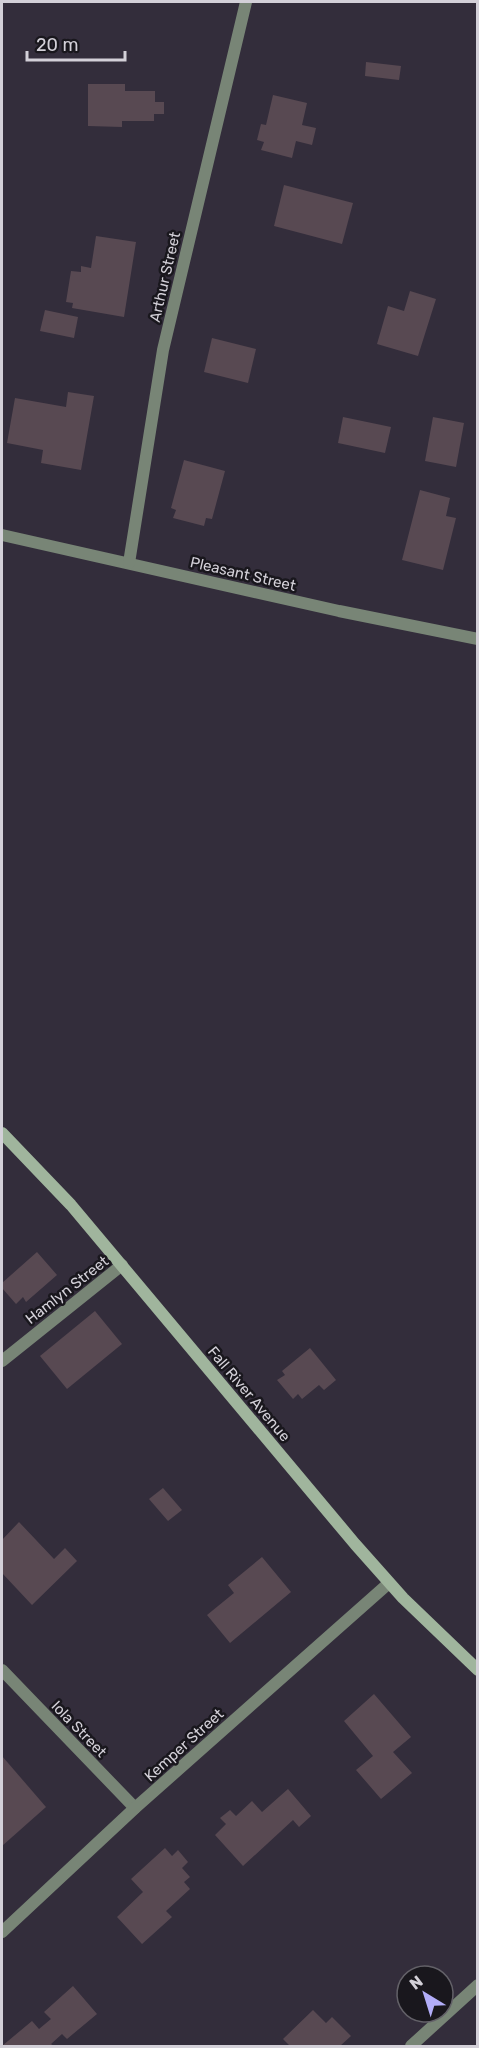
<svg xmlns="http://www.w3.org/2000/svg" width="479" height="2048" viewBox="0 0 479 2048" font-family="Rubik,sans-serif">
	<rect width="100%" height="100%" fill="#332d3b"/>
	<g fill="#584952">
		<path d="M366,62L401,66L399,80L365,76Z"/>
		<path d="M88,84H125V91H155V102H164V114H154V121H122V127L88,126Z"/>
		<path d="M273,95L307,103L302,125L316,128L312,145L296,141L292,158L261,150L264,142L257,140L261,124L266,125Z"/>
		<path d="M284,185L353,203L342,244L274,226Z"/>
		<path d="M96,236L136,242L124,317L72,308L73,303L66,302L71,271L81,272V266L91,268Z"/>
		<path d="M410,291L436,299L418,356L377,344L388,306L404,311Z"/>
		<path d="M45,310L78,317L74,338L40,331Z"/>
		<path d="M212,338L256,349L248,383L204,372Z"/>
		<path d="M68,392L94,396L81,470L41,463L43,450L7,443L15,398L66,407Z"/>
		<path d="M343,417L391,427L385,453L338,443Z"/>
		<path d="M433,417L464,423L456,467L425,461Z"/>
		<path d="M184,460L225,471L212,519L206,518L204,526L173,518L176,510L171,508Z"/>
		<path d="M420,490L450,498L446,516L456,518L443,570L402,560Z"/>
		<path d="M37,1252L57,1275L26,1302L23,1297L16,1304L2,1288V1283Z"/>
		<path d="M95,1311L122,1344L67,1389L40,1356Z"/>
		<path d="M310,1348L336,1380L324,1390L319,1385L302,1399L298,1394L293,1399L277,1380L285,1375L282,1371Z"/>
		<path d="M163,1488L182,1510L168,1521L149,1499Z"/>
		<path d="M19,1522L54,1559L65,1548L77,1561L32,1605L2,1573V1540Z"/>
		<path d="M262,1557L291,1592L230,1643L207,1615L234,1593L228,1585Z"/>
		<path d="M374,1694L411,1737L393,1752L412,1773L381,1799L356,1770L373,1756L344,1721Z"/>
		<path d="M2,1756L46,1807L2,1846Z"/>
		<path d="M288,1789L311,1816L299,1827L293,1820L243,1866L215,1835L226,1824L220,1818L230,1810L236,1816L252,1801L262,1812Z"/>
		<path d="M165,1848L172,1856L178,1850L188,1862L182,1868L190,1877L184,1882L190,1889L166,1911L172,1917L142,1944L117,1917L143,1892L131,1879Z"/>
		<path d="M73,1986L97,2014L67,2039L62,2034L51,2044L54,2046H2L32,2021L39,2029L51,2019L44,2012Z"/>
		<path d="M313,2010L326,2023L332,2017L351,2036L340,2046H290L283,2039Z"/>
	</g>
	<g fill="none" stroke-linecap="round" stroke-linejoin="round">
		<g stroke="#788576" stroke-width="12">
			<path d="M2,535L339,611L478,639"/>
			<path d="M129,563L163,350L246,2"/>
			<path d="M2,1361L122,1265"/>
			<path d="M2,1670L135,1808"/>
			<path d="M2,1932L135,1808L389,1583"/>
			<path d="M411,2046L478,1985"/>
		</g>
		<path stroke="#a0b59d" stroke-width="12" d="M2,1133L71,1205L355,1544L403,1598L478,1670"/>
	</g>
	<g text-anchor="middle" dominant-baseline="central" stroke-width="5" stroke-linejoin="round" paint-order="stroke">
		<g font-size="15" fill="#d3d0d8" stroke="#19171d">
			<text transform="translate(165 277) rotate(-77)">Arthur Street</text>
			<text transform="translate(243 574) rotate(13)">Pleasant Street</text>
			<text transform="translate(67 1290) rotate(-38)">Hamlyn Street</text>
			<text transform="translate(249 1394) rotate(50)">Fall River Avenue</text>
			<text transform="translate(79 1729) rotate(46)">Iola Street</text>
			<text transform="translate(184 1745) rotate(-42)">Kemper Street</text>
		</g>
	</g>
	<rect width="479" height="2048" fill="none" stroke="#d3d0d8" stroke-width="6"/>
	<g transform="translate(425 1994) rotate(322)"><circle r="28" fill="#19171d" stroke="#636168" stroke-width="1.5"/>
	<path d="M0-4.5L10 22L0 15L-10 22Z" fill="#b2adf9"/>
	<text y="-9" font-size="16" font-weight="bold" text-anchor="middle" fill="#d3d0d8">N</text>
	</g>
	<path d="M27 51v9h98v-9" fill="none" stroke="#d3d0d8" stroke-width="3"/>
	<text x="36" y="51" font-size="18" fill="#d3d0d8" stroke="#19171d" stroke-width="4.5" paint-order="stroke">20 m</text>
</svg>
